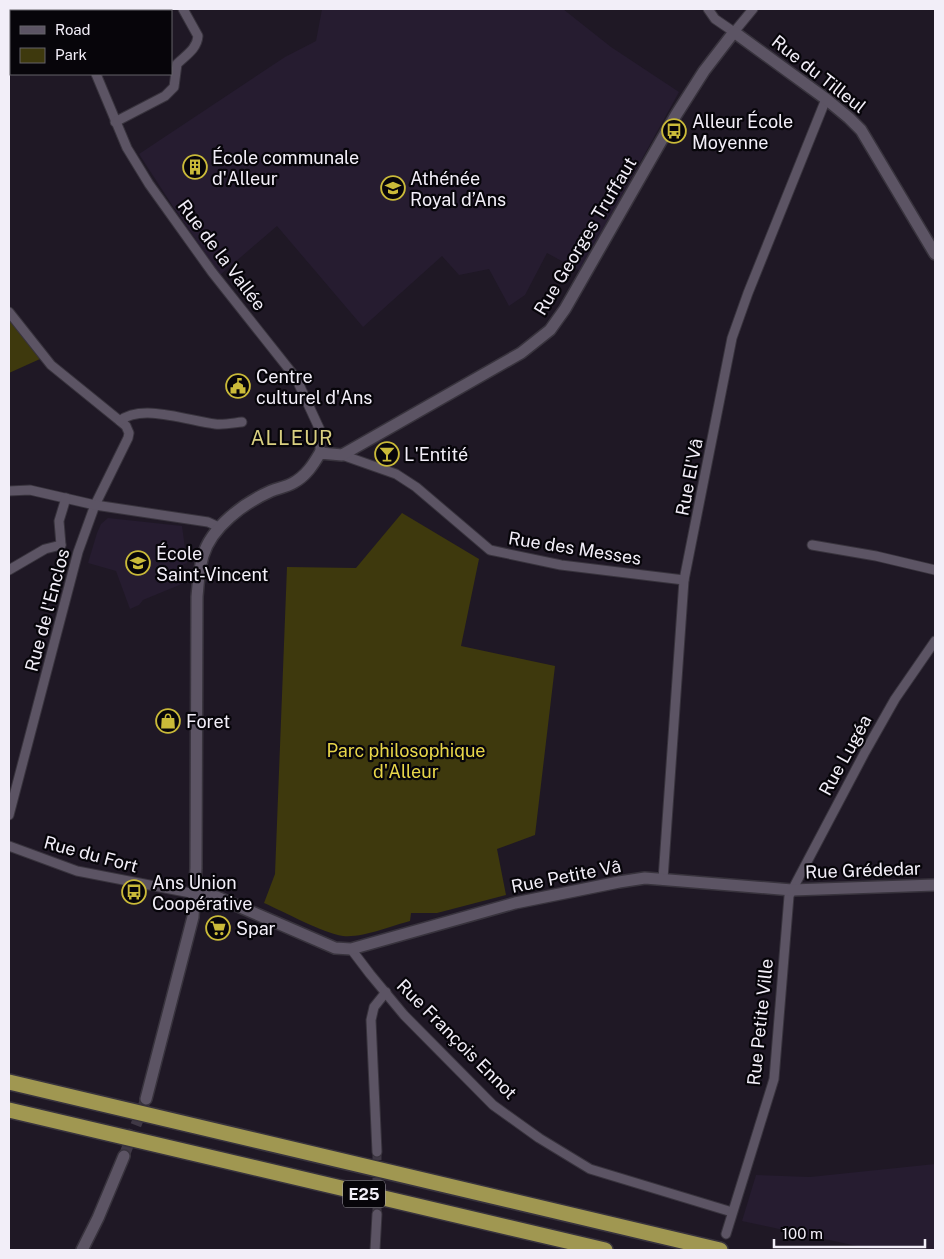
<svg xmlns="http://www.w3.org/2000/svg" width="944" height="1259" viewBox="0 0 944 1259" font-family="'Public Sans',sans-serif">
	<rect width="100%" height="100%" fill="#1f1825"/>
	<g fill="#261c30">
		<path d="M322,9H563L611,47L679,92L580,271L547,253L525,295L509,306L489,269L459,275L442,256L363,327L277,226L220,275L174,208L139,154L285,57L316,41Z"/>
		<path d="M108,518L182,526L187,563L182,565L189,581L143,600L139,605L130,609L116,571L88,563L97,533L101,524Z"/>
		<path d="M935,1164V1250H875L742,1221L756,1175L810,1177Z"/>
	</g>
	<g fill="#3e390d">
		<path d="M9,317L40,359L9,373Z"/>
		<path d="M402,513L479,559L461,646L555,666L535,835L497,849L506,895L437,913H411L410,921C391,926 363,938 343,936C322,933 285,912 264,903L275,874L287,567L356,568Z"/>
	</g>
	<g fill="none" stroke-linecap="round" stroke-linejoin="round">
		<path stroke="#3f3845" stroke-width="9" stroke-dasharray="9 4.5" stroke-linecap="butt" d="M377,1214V1152"/>
		<path stroke="#3f3845" stroke-width="11" stroke-dasharray="11 5.5" stroke-linecap="butt" d="M124,1156L146,1099"/>
		<g stroke="#38333d" stroke-width="11">
			<g id="street">
				<path d="M73,9L74,11"/>
				<path d="M708,9L715,19L734,32L753,9"/>
				<path d="M96,74L127,148L149,184L212,272L296,378L320,430V453"/>
				<path d="M115,122L165,96L174,87L177,64C186,55 197,49 198,36L183,9"/>
				<path d="M9,312L51,365L120,421L126,426L129,433L128,438L95,505L78,552L9,815"/>
				<path d="M120,421C141,403 189,421 215,424C224,425 233,423 242,422"/>
				<path d="M342,455L396,474L416,487L490,550L561,565L684,580"/>
				<path d="M9,491L30,490L95,505L208,522L219,527"/>
				<path d="M61,545L59,521L66,498"/>
				<path d="M812,545L876,556L935,570"/>
				<path d="M9,570L45,549L61,545"/>
				<path d="M9,846L77,871L196,894"/>
				<path d="M663,879L684,580L732,338L748,293L826,99"/>
				<path d="M351,949L370,974L404,1015L493,1105L539,1138L590,1169L732,1212"/>
				<path d="M377,1152L371,1020L374,1007L386,992"/>
				<path d="M726,1234L774,1079L789,896L865,752L895,699L935,641"/>
				<path d="M375,1250L377,1214"/>
			</g>
		</g>
		<g stroke="#38333d" stroke-width="14">
			<g id="secondary">
				<path d="M196,894L217,897L335,948L351,949L515,903L619,882L645,878L792,890L935,885"/>
				<path d="M146,1099L193,917L196,868L197,597C198,584 199,569 203,556C211,527 244,503 271,491C278,488 286,487 293,483C306,476 313,465 320,453L342,455L521,353L550,330L565,309L676,115L704,71L734,32L826,99L849,118L861,130L935,254"/>
				<path d="M82,1250L98,1218L124,1156"/>
			</g>
		</g>
		<g stroke="#38333d" stroke-width="18">
			<g id="highway">
				<path d="M9,1082L720,1250"/>
				<path d="M9,1110L605,1250"/>
			</g>
		</g>
		<use href="#street" stroke="#5c5464" stroke-width="9"/>
		<use href="#secondary" stroke="#5c5464" stroke-width="11"/>
		<use href="#highway" stroke="#a09751" stroke-width="15"/>
	</g>
	<defs>
		<g id="bus-ring" transform="scale(1.25)"><circle r="9.5" fill="#07050a" stroke="#caba39" stroke-width="1.5"/><path d="M-5-6H5V4H4V6H2V4H-2V6H-4V4H-5ZM-3.5-4V0h7V-4ZM-3.5 1.2v1.5H-2V1.2ZM2 1.2v1.5H3.5V1.2Z" fill="#caba39"/></g>
		<g id="building-ring" transform="scale(1.25)"><circle r="9.5" fill="#07050a" stroke="#caba39" stroke-width="1.5"/><path d="M-4-6H4V6H1V3H-1V6H-4ZM-2.5-4.3h1.7v1.8h-1.7ZM.8-4.3h1.7v1.8H.8ZM-2.5-1h1.7V.8h-1.7ZM.8-1h1.7V.8H.8Z" fill="#caba39"/></g>
		<g id="school-ring" transform="scale(1.25)"><circle r="9.5" fill="#07050a" stroke="#caba39" stroke-width="1.5"/><path d="M0-5L7-2L0 1L-7-2ZM-4 1L0 2.5L4 1V4Q0 6-4 4Z" fill="#caba39"/></g>
		<g id="civic-ring" transform="scale(1.25)"><circle r="9.5" fill="#07050a" stroke="#caba39" stroke-width="1.5"/><path d="M-.6-6.5H3V-4.5H.6V-3L4-1V1h2V6H-6V1h2V-1L-.6-3ZM-1.2 2.5V6h2.4V2.5Z" fill="#caba39"/></g>
		<g id="bar-ring" transform="scale(1.25)"><circle r="9.5" fill="#07050a" stroke="#caba39" stroke-width="1.5"/><path d="M-6-5H6L.8 .8V4.5H3.5V6h-7V4.5H-.8V.8Z" fill="#caba39"/></g>
		<g id="shop-ring" transform="scale(1.25)"><circle r="9.5" fill="#07050a" stroke="#caba39" stroke-width="1.5"/><path d="M-5-2.5h2.3a2.7 3.5 0 0 1 5.4 0H5L5.5 6h-11ZM-1.5-2.5h3a1.5 2.3 0 0 0-3 0Z" fill="#caba39"/></g>
		<g id="supermarket-ring" transform="scale(1.25)"><circle r="9.5" fill="#07050a" stroke="#caba39" stroke-width="1.5"/><path d="M-6-5.5h2.5l.6 2H6L4.5 2H-2.5L-4.4-4H-6ZM-1.5 3.2a1.3 1.3 0 1 0 .1 0ZM3 3.2a1.3 1.3 0 1 0 .1 0Z" fill="#caba39"/></g>
	</defs>
	<g fill-rule="evenodd">
		<use href="#bus-ring" x="674" y="131"/>
		<use href="#building-ring" x="195" y="167"/>
		<use href="#school-ring" x="393" y="188"/>
		<use href="#civic-ring" x="238" y="386"/>
		<use href="#bar-ring" x="387" y="454"/>
		<use href="#school-ring" x="138" y="563"/>
		<use href="#shop-ring" x="168" y="721"/>
		<use href="#bus-ring" x="134" y="892"/>
		<use href="#supermarket-ring" x="218" y="928"/>
	</g>
	<g text-anchor="middle" dominant-baseline="central" stroke-width="4.5" stroke-linejoin="round" paint-order="stroke">
		<rect fill="#07050a" stroke="#aca8b1" stroke-width="1" x="343" y="1180.5" width="42" height="27" rx="4"/>
		<g font-size="16" font-weight="bold" fill="#f2eef8">
			<text x="364" y="1194">E25</text>
		</g>
		<g font-size="18" fill="#f2eef8" stroke="#07050a">
			<text transform="translate(819 74) rotate(38)">Rue du Tilleul</text>
			<text transform="translate(585 236) rotate(-59)">Rue Georges Truffaut</text>
			<text transform="translate(222 255) rotate(53)">Rue de la Vallée</text>
			<text transform="translate(689 477) rotate(-79)">Rue El'Vâ</text>
			<text transform="translate(575 548) rotate(9)">Rue des Messes</text>
			<text transform="translate(47 610) rotate(-75)">Rue de l'Enclos</text>
			<text transform="translate(845 755) rotate(-61)">Rue Lugéa</text>
			<text transform="translate(91 854) rotate(15)">Rue du Fort</text>
			<text transform="translate(863 870) rotate(-2)">Rue Grédedar</text>
			<text transform="translate(566 876) rotate(-11)">Rue Petite Vâ</text>
			<text transform="translate(760 1022) rotate(-84)">Rue Petite Ville</text>
			<text transform="translate(457 1039) rotate(45)">Rue François Ennot</text>
		</g>
		<g font-size="18" fill="#f2eef8" stroke="#07050a" text-anchor="start">
			<text x="692" y="121">Alleur École<tspan x="692" dy="21">Moyenne</tspan></text>
			<text x="212" y="157">École communale<tspan x="212" dy="21">d'Alleur</tspan></text>
			<text x="410" y="178">Athénée<tspan x="410" dy="21">Royal d’Ans</tspan></text>
			<text x="256" y="376">Centre<tspan x="256" dy="21">culturel d'Ans</tspan></text>
			<text x="404" y="454">L'Entité</text>
			<text x="156" y="553">École<tspan x="156" dy="21">Saint-Vincent</tspan></text>
			<text x="186" y="721">Foret</text>
			<text x="152" y="882">Ans Union<tspan x="152" dy="21">Coopérative</tspan></text>
			<text x="236" y="928">Spar</text>
		</g>
		<g font-size="18" fill="#e8d649" stroke="#07050a">
			<text x="406" y="750">Parc philosophique<tspan x="406" dy="21">d'Alleur</tspan></text>
		</g>
		<g font-size="20" letter-spacing="1" fill="#d9cf80" stroke="#07050a">
			<text x="292" y="438">ALLEUR</text>
		</g>
	</g>
	<rect width="944" height="1259" fill="none" stroke="#f2eef8" stroke-width="20"/>
	<rect x="10" y="10" width="162" height="65" fill="#07050a" stroke="#656269"/>
	<rect x="20" y="26" width="25" height="8" fill="#5c5464" stroke="#656269"/>
	<text x="55" y="35" font-size="15" fill="#f2eef8">Road</text>
	<rect x="20" y="48" width="25" height="15" fill="#3e390d" stroke="#656269"/>
	<text x="55" y="60" font-size="15" fill="#f2eef8">Park</text>
	<path d="M774 1239v8h151v-8" fill="none" stroke="#f2eef8" stroke-width="2.5"/>
	<text x="782" y="1239" font-size="15" fill="#f2eef8" stroke="#07050a" stroke-width="4" paint-order="stroke">100 m</text>
</svg>
